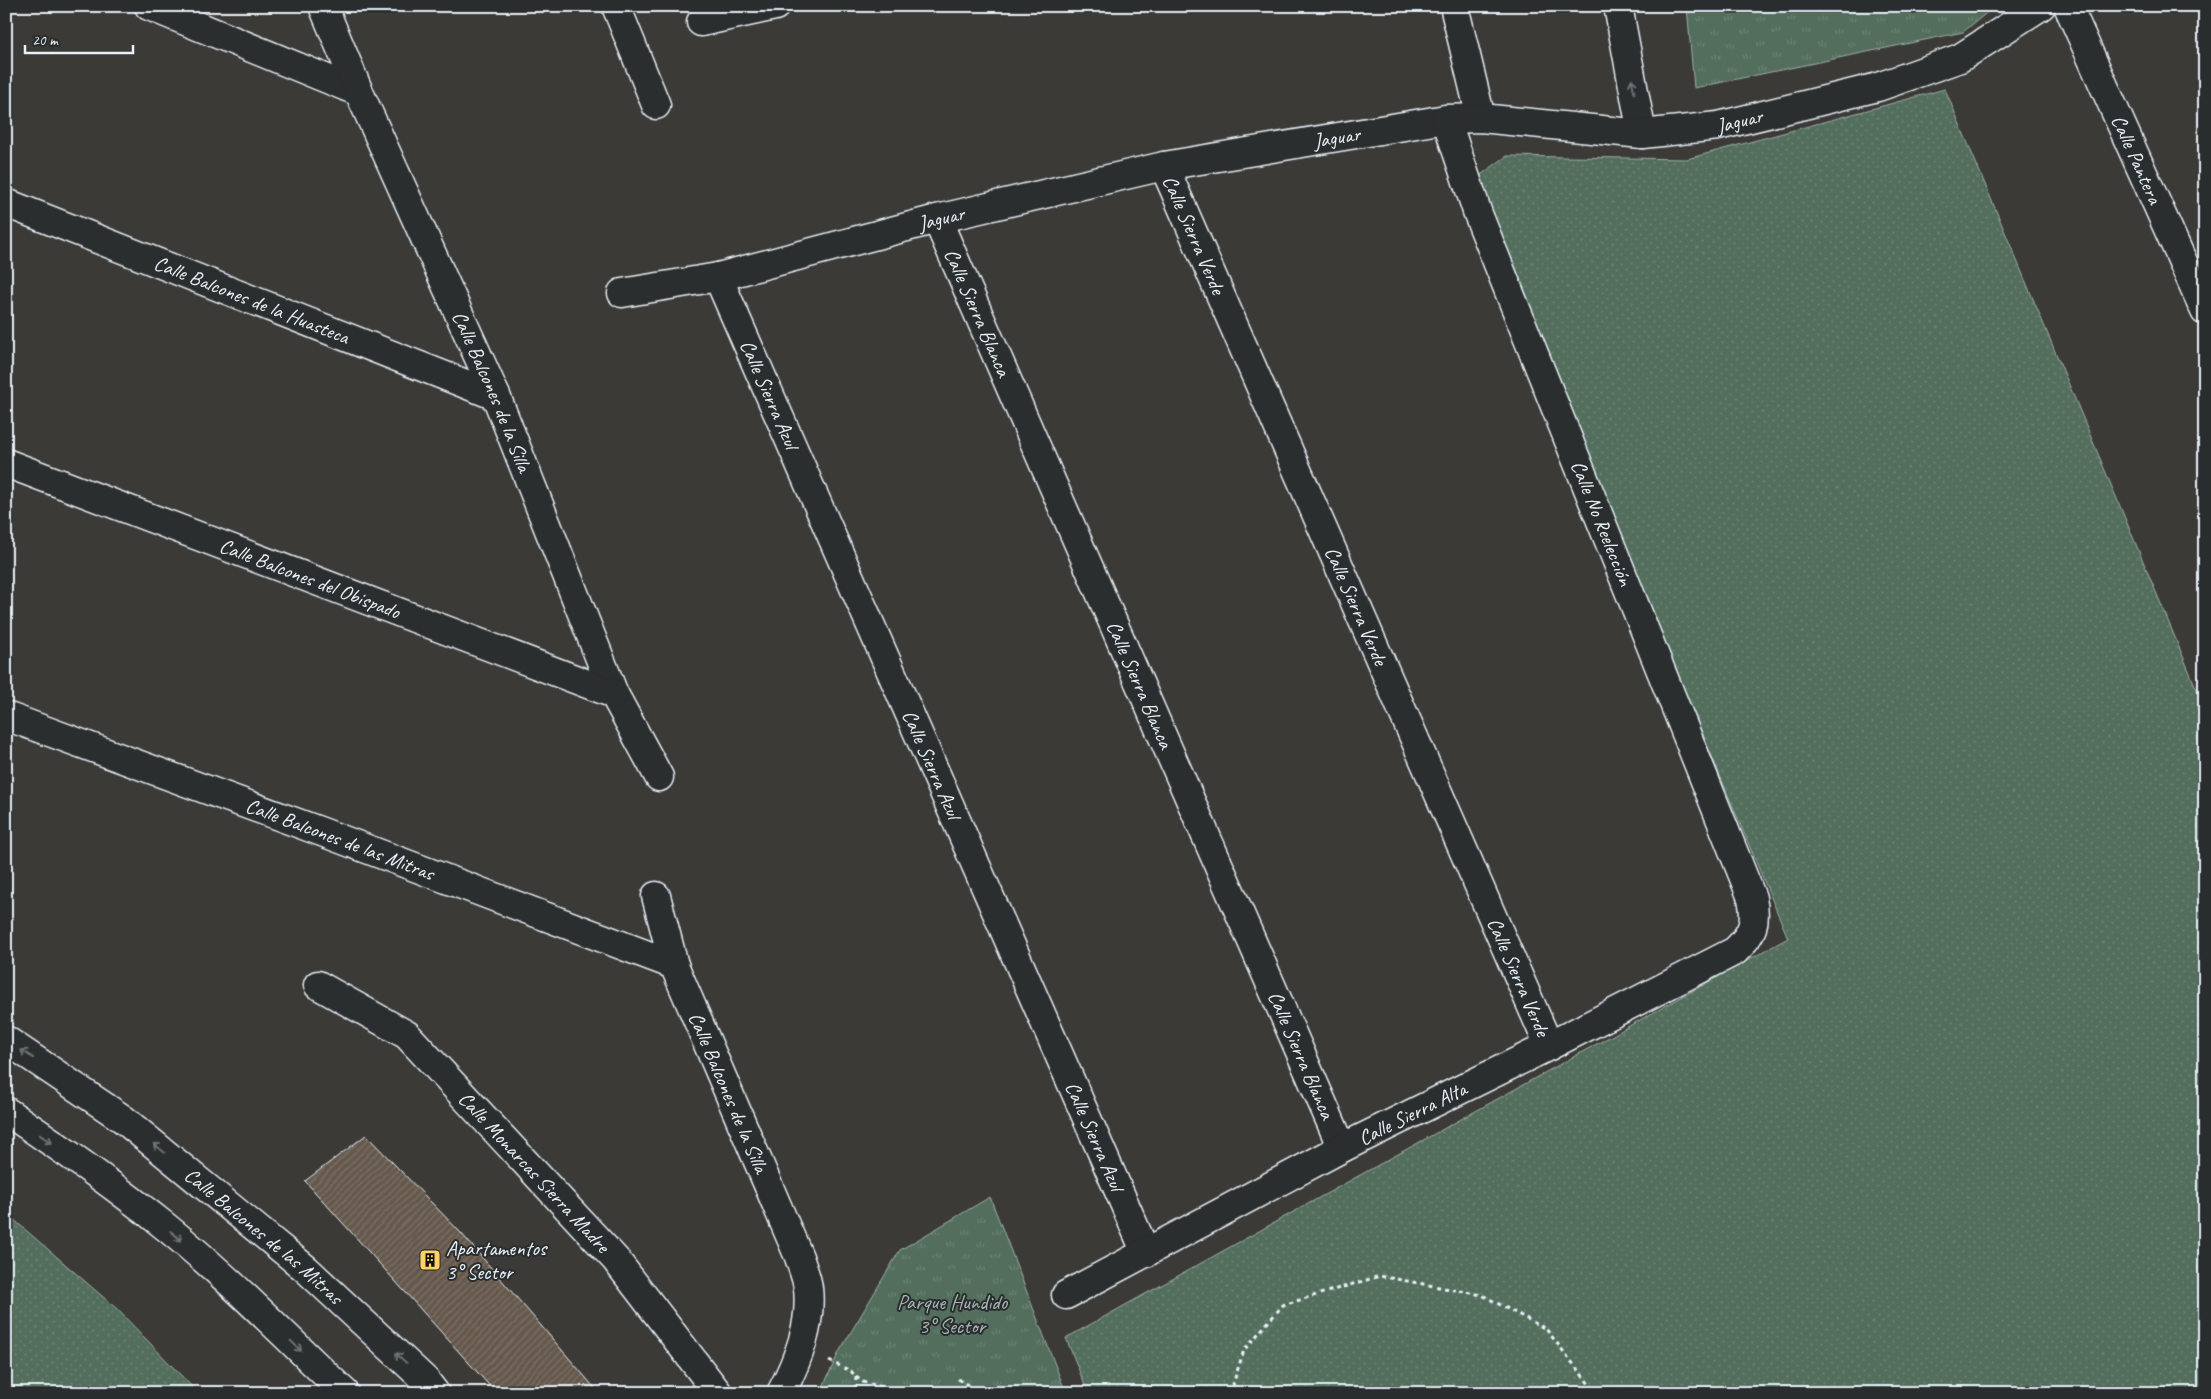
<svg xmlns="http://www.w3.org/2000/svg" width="2211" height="1399" viewBox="0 0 2211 1399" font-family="Caveat,sans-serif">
	<defs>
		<pattern id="grass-dots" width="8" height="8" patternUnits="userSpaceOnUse" patternTransform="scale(1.25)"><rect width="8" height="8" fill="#536e5d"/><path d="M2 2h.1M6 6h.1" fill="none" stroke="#6c8375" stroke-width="1.8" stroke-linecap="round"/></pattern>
		<pattern id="park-tufts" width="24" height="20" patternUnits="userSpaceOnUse" patternTransform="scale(1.25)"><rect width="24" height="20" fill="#536e5d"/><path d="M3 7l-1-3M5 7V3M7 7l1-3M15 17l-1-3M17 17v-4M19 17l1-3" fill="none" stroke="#6c8375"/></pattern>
		<pattern id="building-hatch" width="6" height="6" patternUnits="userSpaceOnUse" patternTransform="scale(1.25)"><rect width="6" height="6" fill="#65594c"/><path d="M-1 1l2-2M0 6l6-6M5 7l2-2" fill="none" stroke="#7b7167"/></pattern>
	</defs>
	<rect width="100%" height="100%" fill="#3c3a37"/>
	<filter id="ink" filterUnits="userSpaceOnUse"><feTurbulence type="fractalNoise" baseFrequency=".02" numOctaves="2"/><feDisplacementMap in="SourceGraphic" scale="10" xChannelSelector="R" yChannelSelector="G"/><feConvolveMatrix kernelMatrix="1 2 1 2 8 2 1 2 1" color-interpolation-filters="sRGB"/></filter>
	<g filter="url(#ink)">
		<g fill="url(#grass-dots)" stroke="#9eb0aa">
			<path d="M1945,89L2205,709V1393H1088L1066,1338L1788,938L1471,182L1507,156L1687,159Z"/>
			<path d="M6,1213L117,1309L198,1393H6Z"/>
		</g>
		<g fill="url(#park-tufts)" stroke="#9eb0aa">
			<path d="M1687,6H1995L1963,32L1694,88Z"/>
			<path d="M990,1197L1066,1393H820L839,1352L900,1250Z"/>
		</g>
		<path fill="url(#building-hatch)" stroke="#e8f1f8" d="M366,1135L461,1233L599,1393H496L305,1181Z"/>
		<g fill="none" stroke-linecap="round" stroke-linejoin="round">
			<g stroke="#e8f1f8" stroke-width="31">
				<g id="minor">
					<path d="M149,6L359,92"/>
					<path id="s1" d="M323,6L359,92L496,396L614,694L659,777"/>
					<path d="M616,6L656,105"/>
					<path d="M1454,6L1481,118"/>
					<path d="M1618,6L1642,134"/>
					<path id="s2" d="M2068,6L2205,311"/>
					<path d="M701,22L775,6"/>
					<path id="s3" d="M1164,166L1549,1046"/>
					<path id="s4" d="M6,203L496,396"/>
					<path id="s5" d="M937,219L1342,1148"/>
					<path id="s6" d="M718,277L1146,1253"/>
					<path id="s7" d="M622,293L718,277L937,219L1164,166L1446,119L1481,118L1642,134L1718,126L1878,87L1960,58L2041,6"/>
					<path id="s8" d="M6,463L614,694"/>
					<path id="s9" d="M6,716L322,832L674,965"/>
					<path id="s10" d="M656,896L674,965L799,1257C802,1267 807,1278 808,1288C812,1325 798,1360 781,1393"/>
					<path id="s11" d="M318,985L407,1035L616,1260L718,1393"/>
					<path id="s12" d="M6,1040L123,1119L306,1269L425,1380L435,1393"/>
					<path d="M6,1111C61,1148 115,1186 166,1227C229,1278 286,1337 345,1393"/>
					<path id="s13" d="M1066,1295L1342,1148L1549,1046L1735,951C1753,934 1757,922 1752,898L1478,214L1446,119"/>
				</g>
			</g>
			<g stroke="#e8f1f8" stroke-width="3" stroke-dasharray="4 4" stroke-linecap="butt">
				<path d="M829,1361L851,1371L856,1377L855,1393"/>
				<path d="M856,1377L863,1382L889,1389L890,1393"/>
				<path d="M958,1379L980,1393"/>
				<path d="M1238,1393L1233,1384L1244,1350L1283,1305L1380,1276L1482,1295L1546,1329L1596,1393"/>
			</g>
			<use href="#minor" stroke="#2a2d2e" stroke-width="28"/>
		</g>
		<defs><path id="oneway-shaft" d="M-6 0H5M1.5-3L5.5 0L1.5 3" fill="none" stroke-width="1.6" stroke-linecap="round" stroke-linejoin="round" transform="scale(1.25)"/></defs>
		<g stroke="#6c7275">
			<use href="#oneway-shaft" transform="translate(1633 86) rotate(-101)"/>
			<use href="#oneway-shaft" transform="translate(27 1054) rotate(-146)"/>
			<use href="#oneway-shaft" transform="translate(46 1139) rotate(34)"/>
			<use href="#oneway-shaft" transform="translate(159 1148) rotate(-141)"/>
			<use href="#oneway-shaft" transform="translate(176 1236) rotate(41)"/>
			<use href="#oneway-shaft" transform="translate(296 1346) rotate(44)"/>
			<use href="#oneway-shaft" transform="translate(401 1358) rotate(-137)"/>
		</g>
	</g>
	<defs>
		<g id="building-square" transform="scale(1.125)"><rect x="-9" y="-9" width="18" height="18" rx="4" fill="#ffd166" stroke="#2a2d2e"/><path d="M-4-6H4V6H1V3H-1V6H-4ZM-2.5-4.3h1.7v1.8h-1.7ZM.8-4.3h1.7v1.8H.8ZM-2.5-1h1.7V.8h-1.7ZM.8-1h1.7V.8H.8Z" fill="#111"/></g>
	</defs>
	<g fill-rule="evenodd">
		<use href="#building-square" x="430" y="1260"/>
	</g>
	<g text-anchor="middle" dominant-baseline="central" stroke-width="4" stroke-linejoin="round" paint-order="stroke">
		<g font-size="21" fill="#e8f1f8" stroke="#2a2d2e">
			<text stroke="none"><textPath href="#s7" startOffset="1138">Jaguar</textPath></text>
			<text stroke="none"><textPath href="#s7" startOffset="732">Jaguar</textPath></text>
			<text stroke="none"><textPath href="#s2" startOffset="168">Calle Pantera</textPath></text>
			<text stroke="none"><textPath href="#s7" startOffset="328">Jaguar</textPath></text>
			<text stroke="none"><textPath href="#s3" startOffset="75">Calle Sierra Verde</textPath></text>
			<text stroke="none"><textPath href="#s4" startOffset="264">Calle Balcones de la Huasteca</textPath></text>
			<text stroke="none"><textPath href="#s5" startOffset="102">Calle Sierra Blanca</textPath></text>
			<text stroke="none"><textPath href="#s1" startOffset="421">Calle Balcones de la Silla</textPath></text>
			<text stroke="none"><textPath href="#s6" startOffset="128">Calle Sierra Azul</textPath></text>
			<text transform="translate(1602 523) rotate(68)">Calle No Reelección</text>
			<text stroke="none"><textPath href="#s8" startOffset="325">Calle Balcones del Obispado</textPath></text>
			<text stroke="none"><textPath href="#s3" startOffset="480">Calle Sierra Verde</textPath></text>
			<text stroke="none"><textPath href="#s5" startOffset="508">Calle Sierra Blanca</textPath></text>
			<text stroke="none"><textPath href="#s6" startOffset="532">Calle Sierra Azul</textPath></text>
			<text stroke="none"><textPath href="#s9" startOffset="356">Calle Balcones de las Mitras</textPath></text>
			<text stroke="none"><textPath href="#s3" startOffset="885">Calle Sierra Verde</textPath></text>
			<text stroke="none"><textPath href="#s5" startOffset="912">Calle Sierra Blanca</textPath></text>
			<text stroke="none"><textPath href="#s10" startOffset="210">Calle Balcones de la Silla</textPath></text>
			<text stroke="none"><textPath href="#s13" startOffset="391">Calle Sierra Alta</textPath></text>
			<text stroke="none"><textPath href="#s6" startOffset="938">Calle Sierra Azul</textPath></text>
			<text stroke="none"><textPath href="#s11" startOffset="289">Calle Monarcas Sierra Madre</textPath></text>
			<text stroke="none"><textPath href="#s12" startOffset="324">Calle Balcones de las Mitras</textPath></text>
		</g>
		<g font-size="21" fill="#e8f1f8" stroke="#2a2d2e" text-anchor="start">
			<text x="446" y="1248">Apartamentos<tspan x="446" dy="24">3° Sector</tspan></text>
		</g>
		<g font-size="21" fill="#a5b6b2" stroke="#2a2d2e">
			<text x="952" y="1302">Parque Hundido<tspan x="952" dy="24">3° Sector</tspan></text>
		</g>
	</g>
	<rect width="2211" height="1399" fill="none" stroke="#2a2d2e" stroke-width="25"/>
	<rect x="12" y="12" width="2186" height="1374" fill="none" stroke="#e8f1f8" stroke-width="2" filter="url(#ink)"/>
	<path d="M25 45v8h108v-8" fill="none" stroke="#e8f1f8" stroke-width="2.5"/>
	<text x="32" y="45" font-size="15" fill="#e8f1f8" stroke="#2a2d2e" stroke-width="4" paint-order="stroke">20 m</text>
</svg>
